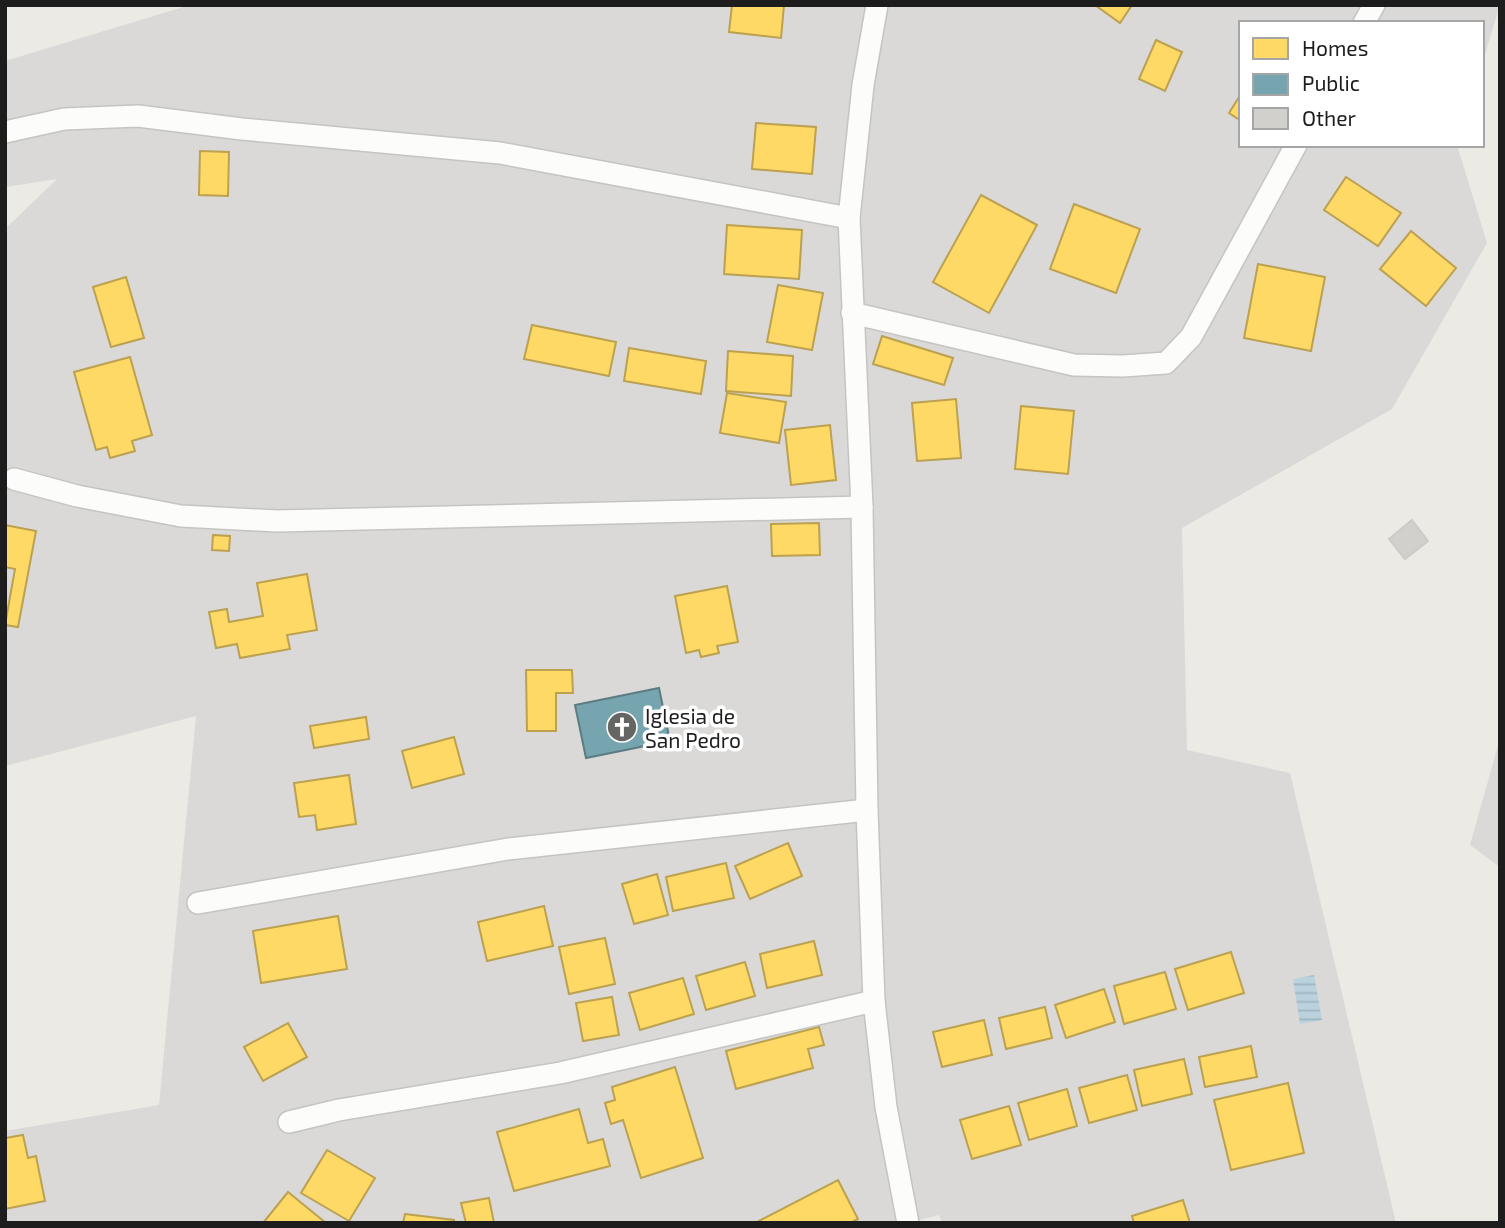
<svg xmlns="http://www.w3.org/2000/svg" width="1505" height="1228" viewBox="0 0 1505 1228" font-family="'Exo 2',sans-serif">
	<defs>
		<pattern id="water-rules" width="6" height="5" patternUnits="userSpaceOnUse" patternTransform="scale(1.75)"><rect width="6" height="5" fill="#b9d2de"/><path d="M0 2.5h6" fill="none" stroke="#9fb4be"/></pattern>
	</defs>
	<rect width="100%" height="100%" fill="#ebeae5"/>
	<g fill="#dad9d7">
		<path d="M190,5H1500L1482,64V23H1241V145H1457L1487,243L1392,409L1182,528L1187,750L1290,773L1396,1223H942L939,1215L908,1223H5V1131L159,1105L196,716L5,766V229L57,179L5,187V61Z"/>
		<path d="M1500,738V867L1470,845Z"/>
	</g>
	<path fill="url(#water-rules)" d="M1314,975L1322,1020L1300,1024L1293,979Z"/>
	<g fill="#ffd966" stroke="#bba150" stroke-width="2">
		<path d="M732,5H784L781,38L729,32Z"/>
		<path d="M1095,5H1132L1120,23Z"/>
		<path d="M1156,40L1182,52L1165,91L1139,79Z"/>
		<path d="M1241,94V121L1229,113Z"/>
		<path d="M756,123L816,127L812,174L752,169Z"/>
		<path d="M200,151L229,152L228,196L199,195Z"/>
		<path d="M1346,177L1401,213L1378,246L1324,210Z"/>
		<path d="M981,195L1037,225L989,313L933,282Z"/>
		<path d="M1074,204L1140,229L1116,293L1050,269Z"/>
		<path d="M727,225L802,230L799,279L724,274Z"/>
		<path d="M1411,231L1456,268L1426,306L1380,269Z"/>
		<path d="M1258,264L1325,277L1311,351L1244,338Z"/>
		<path d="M126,277L144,338L111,347L93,287Z"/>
		<path d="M778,285L823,293L812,350L767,342Z"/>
		<path d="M532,325L616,342L609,376L524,359Z"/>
		<path d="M882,336L953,358L944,385L873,364Z"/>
		<path d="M629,348L706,361L701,394L624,381Z"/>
		<path d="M728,351L793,356L791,396L726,391Z"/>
		<path d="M130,357L152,435L132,441L135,451L110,458L107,447L96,450L74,372Z"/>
		<path d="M727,393L786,402L779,443L720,433Z"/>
		<path d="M956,399L961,458L917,461L912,403Z"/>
		<path d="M1021,406L1074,411L1068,474L1015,469Z"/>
		<path d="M830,425L836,480L791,485L785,430Z"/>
		<path d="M819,523L820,555L772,556L771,524Z"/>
		<path d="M5,525L36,531L18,627L5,625L15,569L5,567Z"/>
		<path d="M213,535L230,536L229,551L212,550Z"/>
		<path d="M307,574L317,630L287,635L290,649L240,658L237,644L216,648L209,612L227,609L229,622L263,616L257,583Z"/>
		<path d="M727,586L738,642L717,646L719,653L701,657L699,650L686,653L675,596Z"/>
		<path d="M526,670H572L573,693H556V731H527Z"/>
		<path d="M366,717L369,739L314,748L310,726Z"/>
		<path d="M454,737L464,774L412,788L402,751Z"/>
		<path d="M349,775L356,824L317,830L315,815L299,817L294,783Z"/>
		<path d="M788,843L802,876L750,899L735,866Z"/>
		<path d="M726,863L734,898L673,911L666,877Z"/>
		<path d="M657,874L668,915L634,924L622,884Z"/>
		<path d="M544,906L553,946L487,961L478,922Z"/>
		<path d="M338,916L347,969L261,983L253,931Z"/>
		<path d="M605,938L615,984L569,994L559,947Z"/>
		<path d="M814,941L822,975L767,988L760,954Z"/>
		<path d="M1231,952L1244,993L1188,1010L1175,969Z"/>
		<path d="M745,962L755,996L706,1010L696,976Z"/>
		<path d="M1165,972L1176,1009L1124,1024L1114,986Z"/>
		<path d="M683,978L694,1014L640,1030L629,993Z"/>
		<path d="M1104,989L1115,1022L1066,1038L1055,1005Z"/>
		<path d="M612,997L619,1035L583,1041L576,1003Z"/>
		<path d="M1045,1007L1052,1038L1006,1049L999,1018Z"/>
		<path d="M984,1020L992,1055L942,1067L933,1032Z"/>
		<path d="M288,1023L307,1057L263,1081L244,1047Z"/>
		<path d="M819,1027L824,1045L808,1049L813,1068L736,1089L726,1051Z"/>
		<path d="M1251,1046L1257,1077L1205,1087L1199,1057Z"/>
		<path d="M1184,1059L1192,1094L1142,1106L1134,1070Z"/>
		<path d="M675,1067L703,1158L641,1178L623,1120L611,1124L605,1103L615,1100L612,1087Z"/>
		<path d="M1127,1075L1137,1110L1089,1123L1079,1088Z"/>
		<path d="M1288,1083L1304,1153L1231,1170L1214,1100Z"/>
		<path d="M1067,1089L1077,1126L1029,1140L1018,1103Z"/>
		<path d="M1009,1106L1021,1145L972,1159L960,1120Z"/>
		<path d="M579,1109L588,1143L603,1139L610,1166L514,1191L497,1132Z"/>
		<path d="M23,1135L28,1158L36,1156L45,1201L5,1209V1138Z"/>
		<path d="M327,1150L375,1178L349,1221L301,1193Z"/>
		<path d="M838,1180L858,1219L850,1223H755Z"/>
		<path d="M288,1192L326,1223H263Z"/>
		<path d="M489,1198L494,1223H466L461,1203Z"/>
		<path d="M1183,1200L1190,1223H1134L1132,1216Z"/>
		<path d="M405,1214L454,1220V1223H403Z"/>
	</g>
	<path fill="#76a5af" stroke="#5b7c83" stroke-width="2" d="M659,688L670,741L586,758L575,705Z"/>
	<path fill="#d2d0cc" stroke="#cecbc6" stroke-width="2" d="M1412,520L1428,541L1405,559L1389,539Z"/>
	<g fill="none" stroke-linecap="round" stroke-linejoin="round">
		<g stroke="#c4c4c1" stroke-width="24">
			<g id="street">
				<path d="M877,5L863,85L849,218L862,507L867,810L874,1001L886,1107L908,1223"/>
				<path d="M1364,23L1374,5"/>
				<path d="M5,132L64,119L138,116L242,129L500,153L849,218"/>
				<path d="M852,313L1074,365L1123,366L1166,363L1191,337L1296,145"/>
				<path d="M14,479L77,496L181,516L277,521L862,507"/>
				<path d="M198,903L508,849L867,810"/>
				<path d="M289,1122L339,1110L560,1073L874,1001"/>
			</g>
		</g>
		<use href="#street" stroke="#fcfcfb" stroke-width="21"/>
	</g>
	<defs>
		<g id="church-disc" transform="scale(1.575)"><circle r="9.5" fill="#656563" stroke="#fff"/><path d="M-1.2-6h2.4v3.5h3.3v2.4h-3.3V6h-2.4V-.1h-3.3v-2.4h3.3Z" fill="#fff"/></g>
	</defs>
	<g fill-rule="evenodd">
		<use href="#church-disc" x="622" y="727"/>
	</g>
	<g text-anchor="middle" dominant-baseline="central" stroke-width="7" stroke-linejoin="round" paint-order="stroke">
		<g font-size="21" fill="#1d1d1d" stroke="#fff" text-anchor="start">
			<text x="645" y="715">Iglesia de<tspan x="645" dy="24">San Pedro</tspan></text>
		</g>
	</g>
	<rect width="1505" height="1228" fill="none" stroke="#1d1d1d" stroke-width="14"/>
	<rect x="1239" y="21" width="245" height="126" fill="#ffffff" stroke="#a5a5a5" stroke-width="2"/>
	<rect x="1253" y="38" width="35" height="21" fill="#ffd966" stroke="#a5a5a5" stroke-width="2"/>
	<text x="1302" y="56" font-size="21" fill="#1d1d1d">Homes</text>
	<rect x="1253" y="74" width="35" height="21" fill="#76a5af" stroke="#a5a5a5" stroke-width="2"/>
	<text x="1302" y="91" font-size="21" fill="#1d1d1d">Public</text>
	<rect x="1253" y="108" width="35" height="21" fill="#d2d0cc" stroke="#a5a5a5" stroke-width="2"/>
	<text x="1302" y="126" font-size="21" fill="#1d1d1d">Other</text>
</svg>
